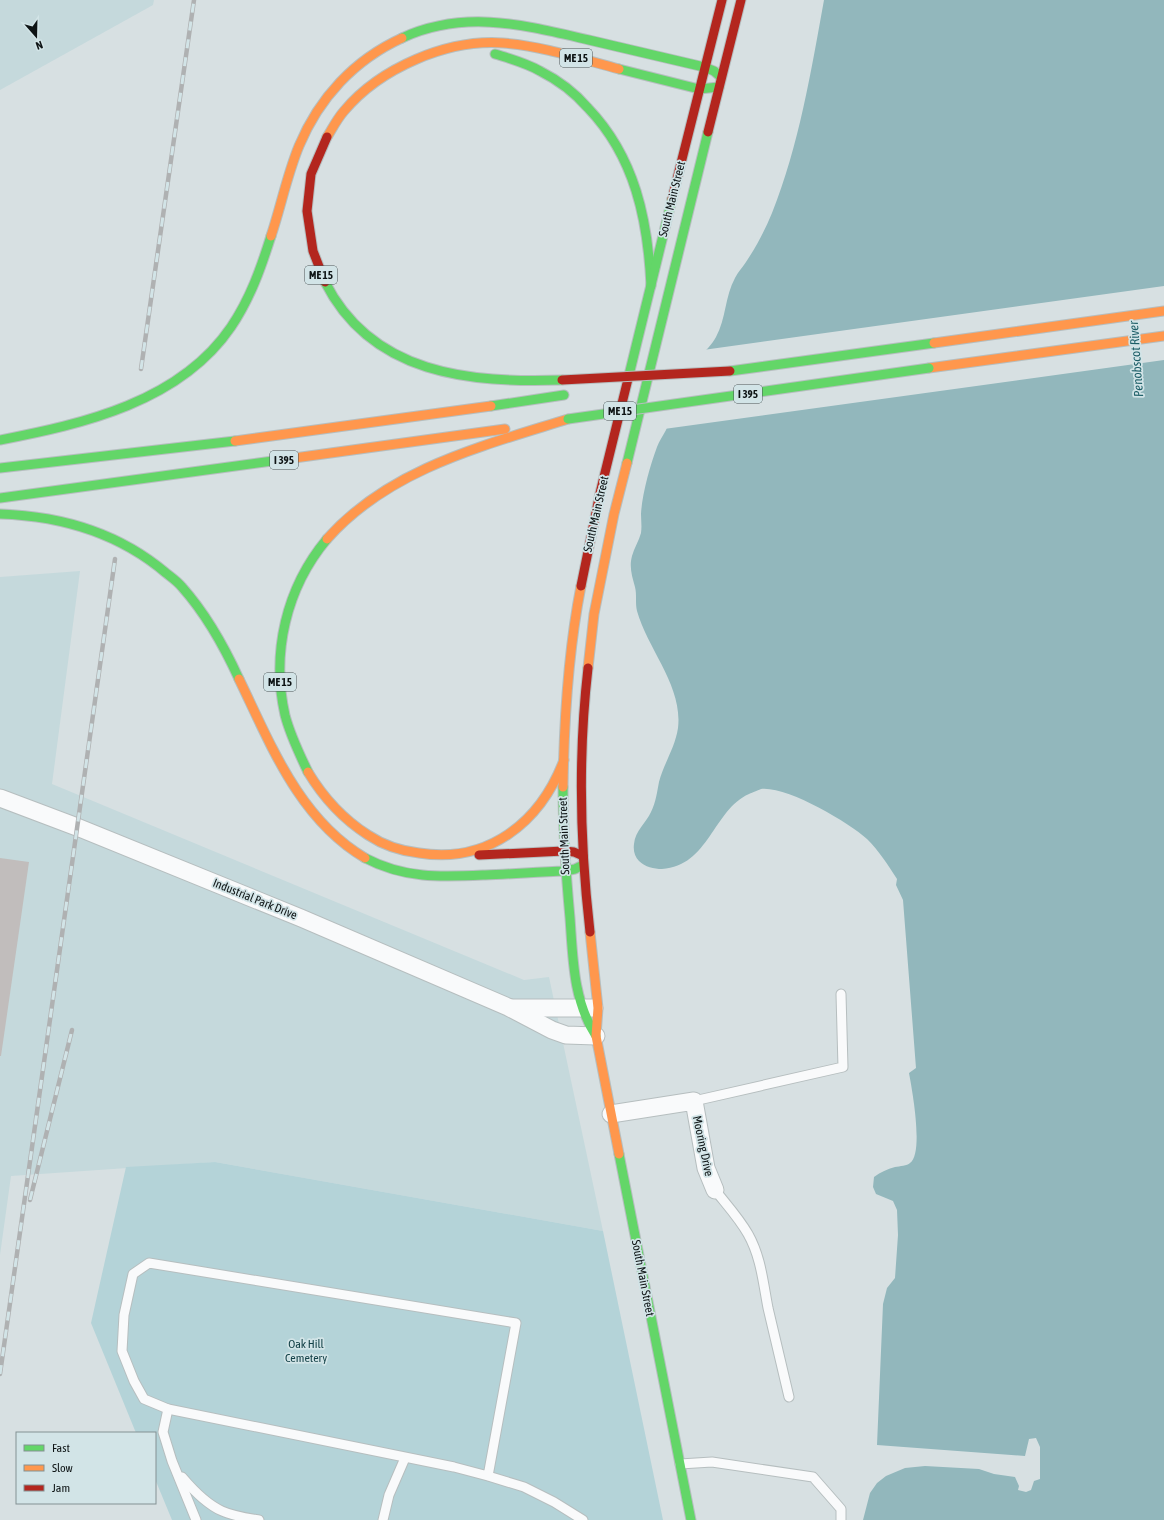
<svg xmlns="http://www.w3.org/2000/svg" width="1164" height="1520" viewBox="0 0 1164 1520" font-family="'Asap Condensed',sans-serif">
	<rect width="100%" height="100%" fill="#d7e0e2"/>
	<g fill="#c5d9dc">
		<path d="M0,0H154L153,5L0,90Z"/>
		<path d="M80,571L52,784L524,980L549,977L603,1231L215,1162L11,1176L0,1255V577Z"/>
	</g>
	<path fill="#b4d3d8" d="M215,1162L603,1231L663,1520H172L155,1479V1433H136L91,1323L126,1167Z"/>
	<path fill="#92b7bc" d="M824,0H1164V1520H863L870,1493L877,1483L886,1476L905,1468L925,1466L979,1469L994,1474L1015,1477L1019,1486L1018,1490L1026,1492L1031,1490L1034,1481L1040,1479V1447L1036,1438L1029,1439L1025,1456L877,1445L883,1304L887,1288L895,1278L898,1235L897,1210L893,1201L876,1194L873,1187L874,1177C881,1172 887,1169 895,1167C900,1166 907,1166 910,1163C924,1153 912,1089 909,1073L916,1068L903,900L896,885L897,879C888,865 879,851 867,839C848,822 787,786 761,789C759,790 751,793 749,794C713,810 709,866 662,869C654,869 645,867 639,861C635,857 633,851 634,844C635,831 646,823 651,812C656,802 657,792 659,782C664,763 675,748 678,728C683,686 648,650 637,611C635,603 637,595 635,587C632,576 629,567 632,556C634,548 639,541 641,533C642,526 641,520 641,514C642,494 650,466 657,447C659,441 663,436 666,430C673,415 677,399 685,384C690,375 696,366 701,357C705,350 712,345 716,337C726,319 725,296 735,278C738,272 742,268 746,262C756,247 765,230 772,213C799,145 811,72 824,0Z"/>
	<path fill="#d7e0e2" d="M1164,286V360L664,429L682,385L703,350Z"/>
	<path fill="#c1bdbc" d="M0,858L29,862L1,1056H0Z"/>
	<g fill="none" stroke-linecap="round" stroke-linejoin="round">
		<g stroke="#b6bebf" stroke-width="11">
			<g id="lane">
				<path d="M694,1101L843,1067L841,994"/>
				<path d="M715,1190C726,1204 739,1218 748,1234C761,1257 763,1282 768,1308C775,1338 782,1367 789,1397"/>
				<path d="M168,1409L163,1432L172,1461L196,1520"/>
				<path d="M680,1464L712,1462L813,1477L841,1509V1520"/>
				<path d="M488,1476L516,1323L149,1263L133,1274L124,1315L122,1351L134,1381L144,1399L168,1409L454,1467L488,1476L524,1487L554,1502L583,1520"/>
				<path d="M182,1477C193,1490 206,1504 222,1511C233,1516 247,1518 259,1520"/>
				<path d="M383,1520L389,1495L405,1458"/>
			</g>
		</g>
		<g stroke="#b6bebf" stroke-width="19">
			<g id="street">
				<path d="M0,798L77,827L301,918L508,1007L552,1030L566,1035L596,1036"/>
				<path d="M512,1008H594"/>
				<path d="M611,1114L694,1101L706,1168L715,1190"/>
			</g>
		</g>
		<g stroke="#b6bebf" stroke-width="11">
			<g id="fast">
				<path d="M402,38C465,9 524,25 589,40C627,49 666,58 704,67L714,71L721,77"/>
				<path d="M495,54C511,59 526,63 540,71C558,80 575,93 588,108C635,157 648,220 651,286"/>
				<path d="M619,69L699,89L719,87"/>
				<path d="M325,282C372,375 470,383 562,380"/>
				<path d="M730,371L934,343"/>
				<path d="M628,379L672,199"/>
				<path d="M491,406L564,395"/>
				<path d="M0,440C83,424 180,402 231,327C250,299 261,268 271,236"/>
				<path d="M627,463L708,132"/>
				<path d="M0,468L235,441"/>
				<path d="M0,498L287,459"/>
				<path d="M0,514C60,516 119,533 166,573C171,577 177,581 182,587C206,614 224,646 239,679"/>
				<path d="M308,772C299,753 290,735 285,715C271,653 286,588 327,539"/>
				<path d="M563,787C563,831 566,875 570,918C573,959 573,1000 596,1036"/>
				<path d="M365,858C405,879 441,877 485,875C512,874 538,872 565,871L575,869L583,865"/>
				<path d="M619,1154L691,1520"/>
			</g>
		</g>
		<g stroke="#b6bebf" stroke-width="11">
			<g id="slow">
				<path d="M327,137C332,129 337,119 344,111C380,68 447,39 503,43C543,46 581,59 619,69"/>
				<path d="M271,236C281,206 287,175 299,146C319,98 354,60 402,38"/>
				<path d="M934,343L1164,311"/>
				<path d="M929,368L1164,336"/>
				<path d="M235,441L491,406"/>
				<path d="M287,459L505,429"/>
				<path d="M327,539C389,469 482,446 568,419"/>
				<path d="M588,668L594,614L614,514L627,463"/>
				<path d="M239,679C271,745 299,819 365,858"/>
				<path d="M308,772C323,797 343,819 368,835C383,845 401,851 419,853C488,864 540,823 564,760"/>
				<path d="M563,787C564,720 568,652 581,586"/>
				<path d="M590,932L598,1008L596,1036L619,1154"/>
			</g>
		</g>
		<g stroke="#b6bebf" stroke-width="11">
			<g id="jam">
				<path d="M708,132L741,0"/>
				<path d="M672,199L722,0"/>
				<path d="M325,282L313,251L307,211L311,174L327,137"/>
				<path d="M581,586L600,493L628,379"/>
				<path d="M588,668C578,755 580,845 590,932"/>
				<path d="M479,855L564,851L574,852L583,856"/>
			</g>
		</g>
		<use href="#lane" stroke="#f9fafb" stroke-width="9"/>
		<use href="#street" stroke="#f9fafb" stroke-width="17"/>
		<use href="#fast" stroke="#63d668" stroke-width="9"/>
		<use href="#slow" stroke="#ff974d" stroke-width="9"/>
		<use href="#jam" stroke="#b3261e" stroke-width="9"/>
		<g stroke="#afb1b2" stroke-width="4.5">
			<g id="rail">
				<path d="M141,369L194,0"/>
				<path d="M30,1200L72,1030"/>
				<path d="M0,1374L115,559"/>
			</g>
		</g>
		<use href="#rail" stroke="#d2e4e7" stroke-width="3" stroke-dasharray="9" stroke-linecap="butt"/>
		<g stroke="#b6bebf" stroke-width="11" stroke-linecap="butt">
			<path id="fast-bridge" d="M568,419L929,368"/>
		</g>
		<g stroke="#b6bebf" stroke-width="11" stroke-linecap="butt">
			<path id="jam-bridge" d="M562,380L730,371"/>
		</g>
		<use href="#fast-bridge" stroke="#63d668" stroke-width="9"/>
		<use href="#jam-bridge" stroke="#b3261e" stroke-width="9"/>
	</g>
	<g text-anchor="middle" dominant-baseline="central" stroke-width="3.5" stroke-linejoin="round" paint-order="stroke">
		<g fill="#d2e4e7" stroke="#495254" stroke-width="1">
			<rect x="560" y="49" width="32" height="18" rx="3"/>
			<rect x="305" y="266" width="32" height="18" rx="3"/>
			<rect x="734" y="385" width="28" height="18" rx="3"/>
			<rect x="604" y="402" width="32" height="18" rx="3"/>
			<rect x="270" y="451" width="28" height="18" rx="3"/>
			<rect x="264" y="673" width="32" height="18" rx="3"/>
		</g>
		<g font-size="11" font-weight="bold" fill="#0e1415">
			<text x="576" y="58">ME 15</text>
			<text x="321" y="275">ME 15</text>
			<text x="748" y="394">I 395</text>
			<text x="620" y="411">ME 15</text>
			<text x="284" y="460">I 395</text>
			<text x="280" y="682">ME 15</text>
		</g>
		<g font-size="12" fill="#0e1415" stroke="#d2e4e7">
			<text transform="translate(672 199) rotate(-76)">South Main Street</text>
			<text transform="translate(596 514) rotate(-77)">South Main Street</text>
			<text transform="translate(564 836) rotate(-92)">South Main Street</text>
			<text transform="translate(255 899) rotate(22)">Industrial Park Drive</text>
			<text transform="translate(703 1146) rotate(78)">Mooring Drive</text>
			<text transform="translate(643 1278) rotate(79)">South Main Street</text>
		</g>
		<g font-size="12" fill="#134147" stroke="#d2e4e7">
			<text x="306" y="1344">Oak Hill<tspan x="306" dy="14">Cemetery</tspan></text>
		</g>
		<g font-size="13" font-style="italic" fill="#1c5e67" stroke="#d2e4e7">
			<text transform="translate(1136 359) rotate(-94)">Penobscot River</text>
		</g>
	</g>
	<rect x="16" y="1432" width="140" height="72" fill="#d2e4e7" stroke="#849193"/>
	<rect x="24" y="1445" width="20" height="6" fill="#63d668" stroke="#849193"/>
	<text x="52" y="1452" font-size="12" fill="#0e1415">Fast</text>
	<rect x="24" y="1465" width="20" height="6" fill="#ff974d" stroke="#849193"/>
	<text x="52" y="1472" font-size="12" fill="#0e1415">Slow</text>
	<rect x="24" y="1485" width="20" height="6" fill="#b3261e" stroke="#849193"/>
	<text x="52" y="1492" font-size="12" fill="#0e1415">Jam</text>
	<g transform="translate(36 36) rotate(160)" stroke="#d2e4e7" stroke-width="3" paint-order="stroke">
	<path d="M0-3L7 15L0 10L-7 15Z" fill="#0e1415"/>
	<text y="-6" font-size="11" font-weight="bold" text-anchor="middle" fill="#0e1415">N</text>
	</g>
</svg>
